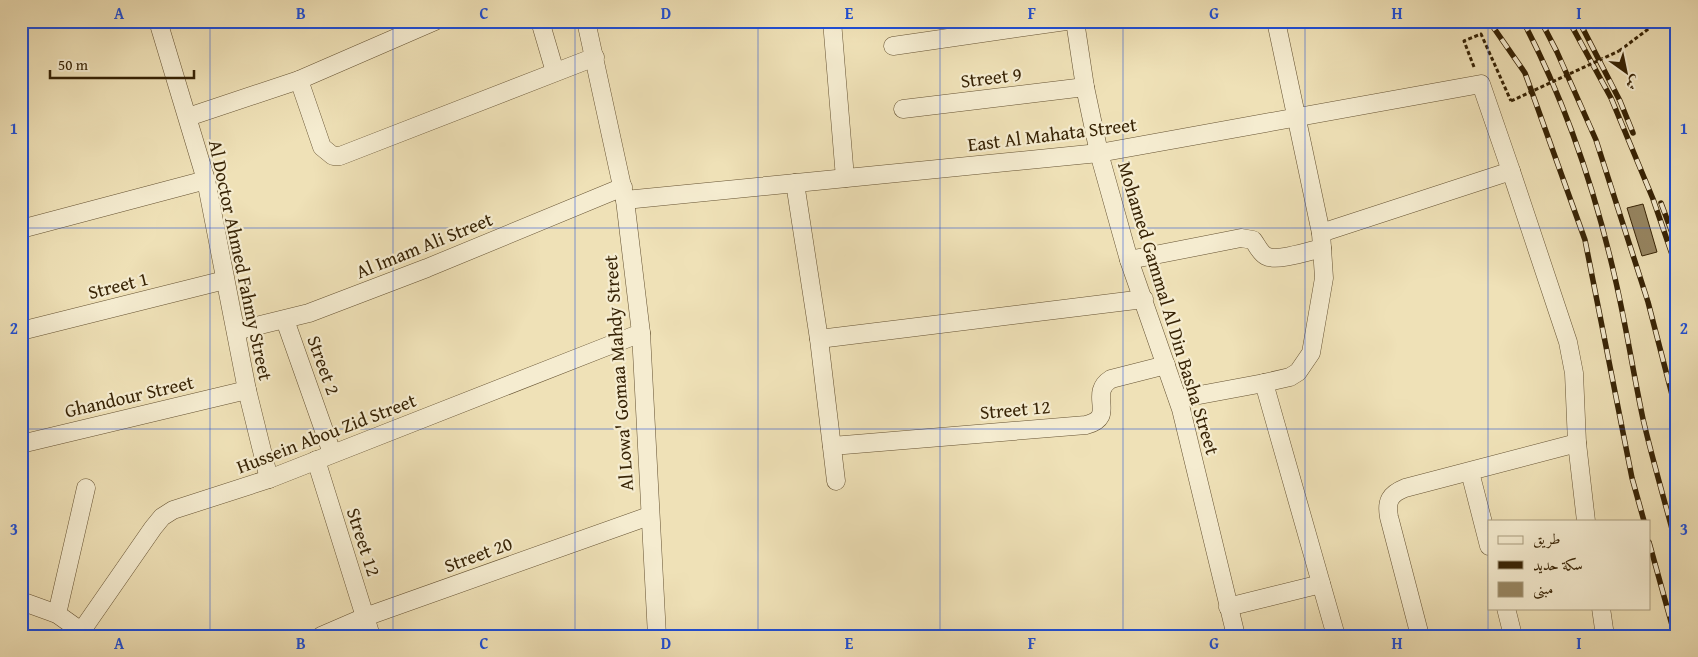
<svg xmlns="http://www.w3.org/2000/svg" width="1698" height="657" viewBox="0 0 1698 657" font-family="'Gentium Book Plus',Amiri,serif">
	<rect width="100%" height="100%" fill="#efe1b7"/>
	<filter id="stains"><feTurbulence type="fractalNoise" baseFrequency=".004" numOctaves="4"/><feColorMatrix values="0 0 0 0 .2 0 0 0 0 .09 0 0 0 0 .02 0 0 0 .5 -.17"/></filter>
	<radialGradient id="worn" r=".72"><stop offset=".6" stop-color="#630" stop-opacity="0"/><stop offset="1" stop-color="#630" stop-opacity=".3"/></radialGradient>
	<path fill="#978662" stroke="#372305" d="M1643,204L1657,252L1642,256L1627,208Z"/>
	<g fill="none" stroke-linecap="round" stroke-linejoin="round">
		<g stroke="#655232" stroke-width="19">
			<g id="minor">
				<path d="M158,21L206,180L247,390L269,479"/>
				<path d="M540,21L555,72"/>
				<path d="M586,21L625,200L641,333L657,636"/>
				<path d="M832,21L845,178"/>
				<path d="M1075,21L1085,87L1099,153L1129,260L1181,409L1236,636"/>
				<path d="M893,46L1066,21"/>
				<path d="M299,80L322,147L333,156H340L595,57"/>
				<path d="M903,109L1085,87"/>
				<path d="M188,117L299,80L435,21"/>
				<path d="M795,183L819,339L836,481"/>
				<path d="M625,200L1099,153L1481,84L1511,171"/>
				<path d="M21,229L206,180"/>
				<path d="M1321,233L1511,171L1568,342L1574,373L1577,443L1586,521"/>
				<path d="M1129,260L1241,238L1253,240C1257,245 1260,253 1266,256C1276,262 1309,251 1322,248"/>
				<path d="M285,320L332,453"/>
				<path d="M21,331L225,280"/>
				<path d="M236,331L309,313L427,268L623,187"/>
				<path d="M819,339L1144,299"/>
				<path d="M1264,383L1336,636"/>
				<path d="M1178,399L1264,383L1290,377L1298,372L1311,353L1324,278L1321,233L1276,21"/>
				<path d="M21,444L247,390"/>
				<path d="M832,446L1086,425C1118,417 1087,394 1111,379L1166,365"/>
				<path d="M316,460L371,636"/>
				<path d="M1470,472L1489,546"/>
				<path d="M21,601L57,614L88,636"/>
				<path d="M1228,607L1321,584"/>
				<path d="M1506,608L1513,636"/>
				<path d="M1601,608L1605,636"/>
				<path d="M57,614L86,488"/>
				<path d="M78,636L153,528L162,517L173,510L269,479L641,333"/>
				<path d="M321,636L365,617L649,516"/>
				<path d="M1420,636L1389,517C1386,501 1390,494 1405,488L1577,443"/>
			</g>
		</g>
		<g stroke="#372305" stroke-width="3" stroke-dasharray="4 2.5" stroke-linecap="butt">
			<path d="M1619,51L1659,21"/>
			<path d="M1474,67L1464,41L1481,34L1511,101"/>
		</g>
		<use href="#minor" stroke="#f5ecd0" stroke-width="18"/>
		<g stroke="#372305" stroke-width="5.5">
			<g id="rail">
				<path d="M1489,21L1525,73L1585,240L1632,478L1644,521"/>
				<path d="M1523,21C1565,101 1595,190 1615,278C1626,325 1633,372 1643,419C1653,462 1666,505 1677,548"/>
				<path d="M1541,21L1557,52L1596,140L1648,302L1677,414"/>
				<path d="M1569,21L1611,98L1653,199L1677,269"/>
				<path d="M1579,21L1620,101L1633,133"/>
				<path d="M1661,203L1674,238"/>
				<path d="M1649,542L1675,636"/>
			</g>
		</g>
		<use href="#rail" stroke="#f5ecd0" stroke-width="4" stroke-dasharray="11" stroke-linecap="butt"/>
		<path stroke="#372305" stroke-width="3" stroke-dasharray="4 2.5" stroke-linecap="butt" d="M1511,101L1619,51"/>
	</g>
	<path fill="none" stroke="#1d4ed8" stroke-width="1" stroke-opacity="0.55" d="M210,21V636M393,21V636M575,21V636M758,21V636M940,21V636M1123,21V636M1305,21V636M1488,21V636M21,228H1677M21,429H1677"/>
	<g text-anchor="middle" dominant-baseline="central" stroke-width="4.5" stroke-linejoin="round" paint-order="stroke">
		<g font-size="19" fill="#372305" stroke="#f5ecd0">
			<text transform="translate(991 77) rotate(-7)">Street 9</text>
			<text transform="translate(1052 134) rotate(-7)">East Al Mahata Street</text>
			<text transform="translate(424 245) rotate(-22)">Al Imam Ali Street</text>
			<text transform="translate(241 260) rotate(78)">Al Doctor Ahmed Fahmy Street</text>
			<text transform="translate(118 285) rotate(-14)">Street 1</text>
			<text transform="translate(1169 308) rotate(73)">Mohamed Gammal Al Din Basha Street</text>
			<text transform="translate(324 365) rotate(70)">Street 2</text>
			<text transform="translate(618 373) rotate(-94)">Al Lowa' Gomaa Mahdy Street</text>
			<text transform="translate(129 396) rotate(-13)">Ghandour Street</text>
			<text transform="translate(1015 409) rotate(-5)">Street 12</text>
			<text transform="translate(326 433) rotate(-21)">Hussein Abou Zid Street</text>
			<text transform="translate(364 542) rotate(72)">Street 12</text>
			<text transform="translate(478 554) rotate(-20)">Street 20</text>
		</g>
	</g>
	<rect width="1698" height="657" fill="none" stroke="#efe1b7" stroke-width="55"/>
	<rect x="1488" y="520" width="162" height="90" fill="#f5ecd0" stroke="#a99c7f"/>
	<rect x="1498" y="536" width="25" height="8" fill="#f5ecd0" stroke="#a99c7f"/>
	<text x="1533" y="544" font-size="15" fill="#372305">طريق</text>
	<rect x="1498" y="561" width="25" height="8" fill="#372305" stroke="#a99c7f"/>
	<text x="1533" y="570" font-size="15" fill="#372305">سكة حديد</text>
	<rect x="1498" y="582" width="25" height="15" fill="#978662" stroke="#a99c7f"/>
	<text x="1533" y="594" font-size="15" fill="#372305">مبنى</text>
	<g transform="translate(1626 72) rotate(147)" stroke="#f5ecd0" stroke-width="4" paint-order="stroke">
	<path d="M0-4L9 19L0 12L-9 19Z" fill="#372305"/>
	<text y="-8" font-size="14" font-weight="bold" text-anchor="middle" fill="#372305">ش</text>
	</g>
	<path d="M50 70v8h144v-8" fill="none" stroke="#372305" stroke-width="2.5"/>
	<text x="58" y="70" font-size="15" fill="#372305" stroke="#f5ecd0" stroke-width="4" paint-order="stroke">50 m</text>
	<rect x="28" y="28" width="1642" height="602" fill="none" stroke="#1d4ed8" stroke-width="2"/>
	<g font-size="16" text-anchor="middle" font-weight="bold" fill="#1d4ed8">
		<text x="119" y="19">A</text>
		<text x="301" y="19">B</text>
		<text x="484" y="19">C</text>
		<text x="666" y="19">D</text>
		<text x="849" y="19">E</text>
		<text x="1032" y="19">F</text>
		<text x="1214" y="19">G</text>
		<text x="1397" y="19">H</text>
		<text x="1579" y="19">I</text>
		<text x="14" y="134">1</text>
		<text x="1684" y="134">1</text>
		<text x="14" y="334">2</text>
		<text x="1684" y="334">2</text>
		<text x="14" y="535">3</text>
		<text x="1684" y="535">3</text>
		<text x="119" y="649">A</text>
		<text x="301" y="649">B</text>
		<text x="484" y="649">C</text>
		<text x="666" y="649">D</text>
		<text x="849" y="649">E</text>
		<text x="1032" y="649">F</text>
		<text x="1214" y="649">G</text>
		<text x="1397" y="649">H</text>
		<text x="1579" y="649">I</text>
	</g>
	<rect width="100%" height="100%" filter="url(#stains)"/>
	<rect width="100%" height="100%" fill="url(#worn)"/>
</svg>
